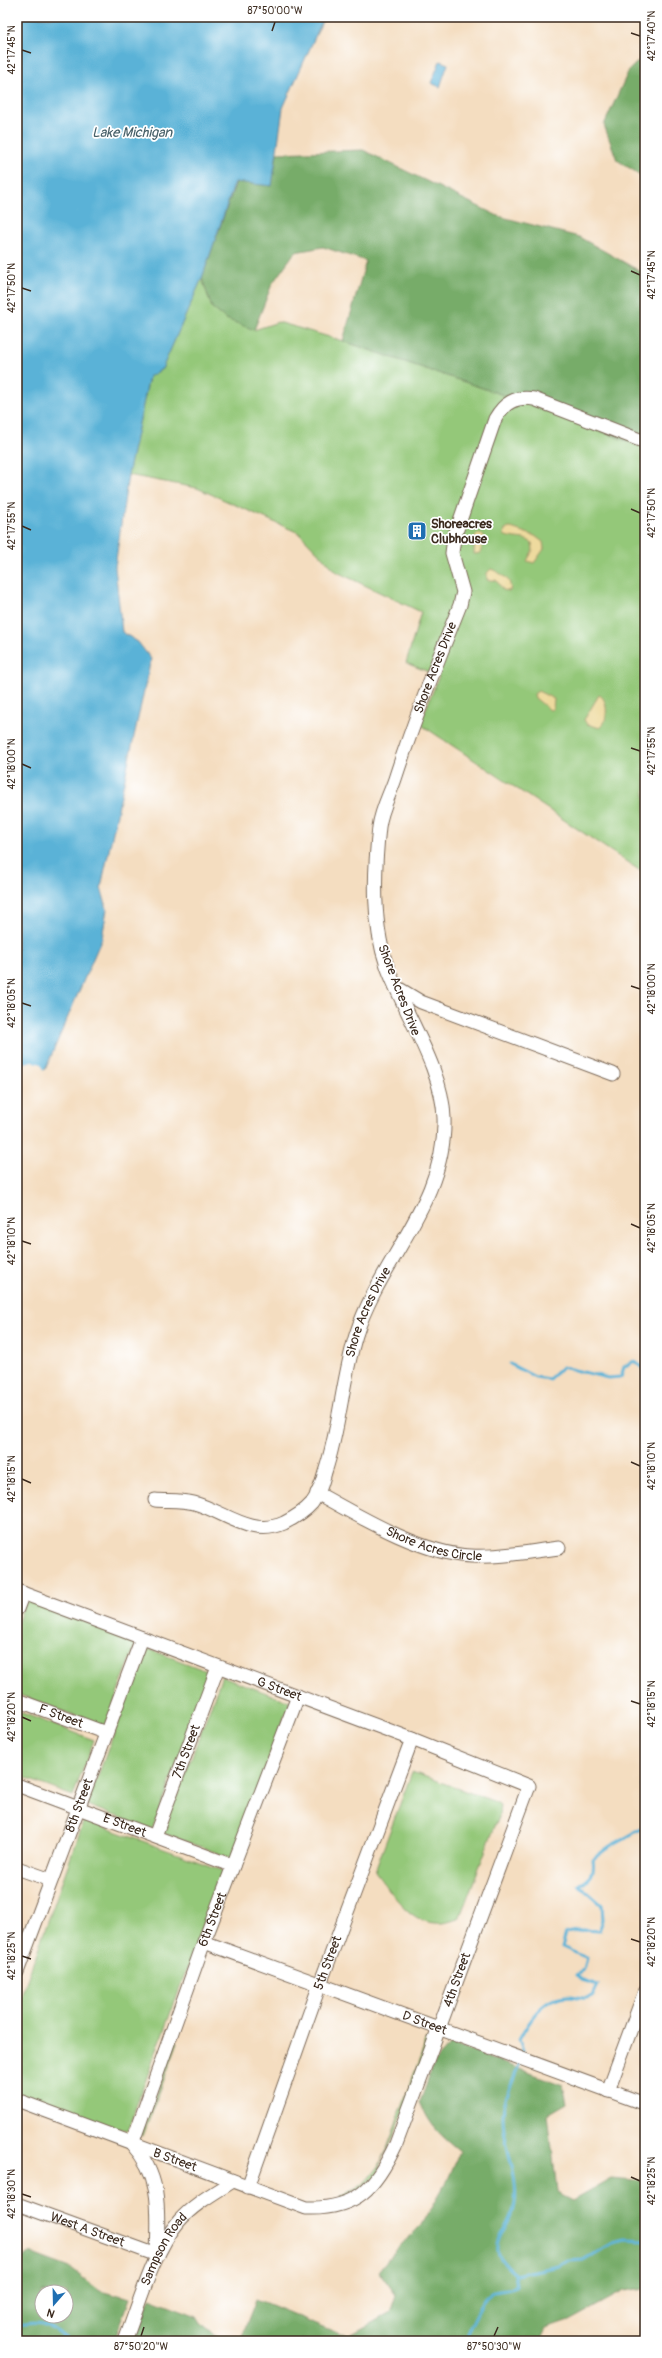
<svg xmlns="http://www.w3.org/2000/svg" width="662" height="2358" viewBox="0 0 662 2358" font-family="Pangolin,sans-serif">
	<rect width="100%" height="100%" fill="#fff"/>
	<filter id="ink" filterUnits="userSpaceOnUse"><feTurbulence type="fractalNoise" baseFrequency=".025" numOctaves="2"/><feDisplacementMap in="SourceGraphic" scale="8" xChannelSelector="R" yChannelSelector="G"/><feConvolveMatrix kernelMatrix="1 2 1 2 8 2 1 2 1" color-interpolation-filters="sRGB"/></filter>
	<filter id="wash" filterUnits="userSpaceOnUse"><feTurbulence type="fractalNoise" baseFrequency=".012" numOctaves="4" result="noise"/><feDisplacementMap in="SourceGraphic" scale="16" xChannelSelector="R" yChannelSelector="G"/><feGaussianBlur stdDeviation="0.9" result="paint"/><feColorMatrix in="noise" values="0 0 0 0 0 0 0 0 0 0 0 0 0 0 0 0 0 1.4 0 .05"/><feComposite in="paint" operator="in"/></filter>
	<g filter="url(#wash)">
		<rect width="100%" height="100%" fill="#f4ddc0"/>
		<g fill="#94c879" stroke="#68794c">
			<path d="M202,278L212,308L254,330L278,322L343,341L530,404L645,448V874L420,724L439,676L406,663L421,612L337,572L299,533L197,488L128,475L149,377L162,369Z"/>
			<path d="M26,1599L137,1641L105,1727L17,1694V1624Z"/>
			<path d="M146,1648L212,1673L152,1830L87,1805Z"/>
			<path d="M222,1676L290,1702L231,1858L163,1833Z"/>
			<path d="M17,1711L94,1740L73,1796L17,1775Z"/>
			<path d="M412,1772L496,1802L500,1805L499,1816L459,1919C453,1920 447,1923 441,1923C410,1926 392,1892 375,1871Z"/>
			<path d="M88,1821L221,1870L222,1873L127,2131H125L17,2093V2008L83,1823Z"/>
			<path d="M427,2039L429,2040L402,2116L375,2178L341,2200L340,2196L354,2190L368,2179L382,2161Z"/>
			<path d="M176,2041L178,2042L143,2136L141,2135Z"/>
		</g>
		<g fill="#77ac69" stroke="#596b44" fill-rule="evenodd">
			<path d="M645,55V178L617,160L604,125L629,70Z"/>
			<path d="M363,150L498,216L579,237L645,274V448L530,404L343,341L366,261L323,247L295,252L272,284L254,330L226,319L212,308L202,278L236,182L272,186L277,153Z"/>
			<path d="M451,2044L563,2085L567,2103L548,2114L557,2192L573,2200L612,2178L645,2181V2288L624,2291L569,2321L546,2329L540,2341H240L256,2299L341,2334L350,2335L390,2313L396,2295L378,2270L423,2223L449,2177L460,2151C440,2135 430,2126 420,2102L435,2061Z"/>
			<path d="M30,2253L70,2268L100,2291L130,2299L114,2341H17V2261ZM42,2292H66V2316H42Z"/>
			<path d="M150,2298L197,2316L202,2324L224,2341H133Z"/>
		</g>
		<g fill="#eeda9e" stroke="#94825e">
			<path d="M511,528L535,536L543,542L544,549L534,563L527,561L533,550L532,543C524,536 513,540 504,535L505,529Z"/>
			<path d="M480,533L485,537L480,553L474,554L475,536Z"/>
			<path d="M491,569C500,573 513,579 510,591L503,590L496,580H487V573Z"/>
			<path d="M538,691L554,699L553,709L550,710L535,698L534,694Z"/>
			<path d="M599,695C609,699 608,723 600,728L587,724L584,720Z"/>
		</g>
		<g fill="#5ab2d7" stroke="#4a6e7a">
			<path d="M17,17H324L283,108L272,186L235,182L202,278L162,369L149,377L128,475L115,567L122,632L138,642L151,659L101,887L107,909L102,938L45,1070L26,1064L17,1074Z"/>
			<path d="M440,61L448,64L440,87L431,83Z"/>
		</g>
		<path fill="#f4ddc0" d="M32,1061L41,1064L45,1072L26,1066L17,1076L19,1065Z"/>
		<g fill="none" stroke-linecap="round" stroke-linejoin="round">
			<g stroke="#5ab2d7" stroke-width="3">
				<path d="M510,1364L535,1377L549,1379L562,1367L608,1378L621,1377L624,1367L634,1361L645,1370"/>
				<path d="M645,1774L643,1786L645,1790"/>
				<path d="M521,2056L523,2050L519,2039C529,2020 544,1996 569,1996C579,1996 584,2001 593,1996L598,1985L582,1980L576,1975L584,1969L587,1958L562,1947L566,1933L582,1930L599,1931L603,1920L602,1905L579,1885C592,1878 595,1874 593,1859L610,1846L645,1827"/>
				<path d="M515,2275L558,2266L567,2261L583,2260L612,2243L625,2240L645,2241"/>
				<path d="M17,2325C45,2320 47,2324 69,2341"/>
				<path d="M465,2341C467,2332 484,2296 492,2292C499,2288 507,2291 516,2286L514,2273C479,2244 511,2234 515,2204C519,2175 503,2146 503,2116C503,2097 515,2080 520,2061"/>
			</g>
		</g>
	</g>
	<g filter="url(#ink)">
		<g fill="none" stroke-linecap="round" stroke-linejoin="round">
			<g stroke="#7c6957" stroke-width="15">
				<g id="minor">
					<path d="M396,987L421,1002L613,1074"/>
					<path id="s1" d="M317,1493C360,1517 422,1554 471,1556C499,1558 532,1551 559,1548"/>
					<path id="s2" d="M155,1500C167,1501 182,1500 194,1503C224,1511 251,1538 284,1523C294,1518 305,1511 312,1503C319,1494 322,1483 325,1472C340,1428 342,1380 356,1335C379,1261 447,1201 444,1118C443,1069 404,1013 387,966C372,923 374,872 379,827C381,810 390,794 395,779C414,720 437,662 460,605L463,592L452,553L454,538L495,419C504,403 515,396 534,399L645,442"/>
					<path id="s3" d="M17,1591L412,1739L529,1786L396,2144C376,2187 357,2210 306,2208L17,2100"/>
					<path d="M17,1609L23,1593"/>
					<path id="s4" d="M17,1700L106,1733"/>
					<path id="s5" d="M17,1785L233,1866"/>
					<path id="s6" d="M155,1836L218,1667"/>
					<path d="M17,1868L51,1880"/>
					<path id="s7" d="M204,1942L645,2104"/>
					<path id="s8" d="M17,1972L142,1638"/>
					<path d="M608,2091L645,1991"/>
					<path id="s9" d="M248,2187L320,1984L412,1739"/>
					<path id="s10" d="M17,2204L157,2255C158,2213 163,2178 132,2144L204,1942L298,1696"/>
					<path id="s11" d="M125,2341C139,2304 154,2250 179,2221C194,2204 214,2193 233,2181"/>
				</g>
			</g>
			<use href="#minor" stroke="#fff" stroke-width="13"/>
		</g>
	</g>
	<path fill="none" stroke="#3b2a1e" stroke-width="1.5" d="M272,31L275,22M631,33L640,36M22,50L31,53M631,271L640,275M22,288L31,291M631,509L640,513M22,526L31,530M631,748L640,751M22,764L31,768M631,986L640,989M22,1003L31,1006M631,1224L640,1228M22,1241L31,1244M631,1462L640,1466M22,1479L31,1483M631,1701L640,1704M22,1717L31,1721M631,1939L640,1942M22,1956L31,1959M631,2177L640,2181M22,2194L31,2197M141,2336L144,2327M494,2336L498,2327"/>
	<defs>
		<g id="building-square" transform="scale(1)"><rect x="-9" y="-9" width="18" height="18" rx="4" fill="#1f6fb2" stroke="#fff"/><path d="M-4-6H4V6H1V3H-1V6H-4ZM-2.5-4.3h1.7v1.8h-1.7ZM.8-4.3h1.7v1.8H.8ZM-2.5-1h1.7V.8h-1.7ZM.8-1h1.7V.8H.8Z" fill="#fff"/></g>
	</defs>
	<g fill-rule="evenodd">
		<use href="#building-square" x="417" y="531"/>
	</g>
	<g text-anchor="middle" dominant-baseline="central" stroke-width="3.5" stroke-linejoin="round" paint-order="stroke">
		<g font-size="13" font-weight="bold" fill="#3b2a1e" stroke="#fff" text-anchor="start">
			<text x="431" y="524">Shoreacres<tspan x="431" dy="15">Clubhouse</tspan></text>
		</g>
		<g font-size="13" fill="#3b2a1e" stroke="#fff">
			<text stroke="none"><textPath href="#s2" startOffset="1053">Shore Acres Drive</textPath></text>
			<text transform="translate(399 990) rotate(69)">Shore Acres Drive</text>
			<text stroke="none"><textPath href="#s2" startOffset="369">Shore Acres Drive</textPath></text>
			<text stroke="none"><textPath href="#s1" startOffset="129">Shore Acres Circle</textPath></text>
			<text stroke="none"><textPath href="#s3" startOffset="280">G Street</textPath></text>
			<text stroke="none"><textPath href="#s4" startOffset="47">F Street</textPath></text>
			<text stroke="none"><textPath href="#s6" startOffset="90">7th Street</textPath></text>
			<text stroke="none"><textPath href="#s8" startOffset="178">8th Street</textPath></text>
			<text stroke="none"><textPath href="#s5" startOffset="115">E Street</textPath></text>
			<text stroke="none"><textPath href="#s10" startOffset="505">6th Street</textPath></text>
			<text stroke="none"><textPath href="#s9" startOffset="238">5th Street</textPath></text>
			<text transform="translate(457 1980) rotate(-70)">4th Street</text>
			<text stroke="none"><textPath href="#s7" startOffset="235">D Street</textPath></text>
			<text transform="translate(175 2160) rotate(20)">B Street</text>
			<text stroke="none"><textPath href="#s10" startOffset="75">West A Street</textPath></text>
			<text stroke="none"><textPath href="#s11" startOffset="100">Sampson Road</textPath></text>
		</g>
		<g font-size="14" font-style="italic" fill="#476068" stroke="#fff">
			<text x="132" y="132">Lake Michigan</text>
		</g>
	</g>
	<rect width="662" height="2358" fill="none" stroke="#fff" stroke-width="44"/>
	<g transform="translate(54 2304) rotate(200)"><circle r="19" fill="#ffffff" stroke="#b1aaa5"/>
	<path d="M0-3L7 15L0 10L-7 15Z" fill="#1f6fb2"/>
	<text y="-6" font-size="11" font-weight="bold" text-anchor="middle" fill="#3b2a1e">N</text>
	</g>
	<rect x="22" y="22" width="618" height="2314" fill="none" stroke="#3b2a1e" stroke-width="1.5"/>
	<g font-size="10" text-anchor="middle" fill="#3b2a1e">
		<text x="275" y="14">87°50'00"W</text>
		<text transform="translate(651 36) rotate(-90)" y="4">42°17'40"N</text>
		<text transform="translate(11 50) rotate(-90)" y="4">42°17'45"N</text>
		<text transform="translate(651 275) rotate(-90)" y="4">42°17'45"N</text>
		<text transform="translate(11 288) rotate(-90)" y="4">42°17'50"N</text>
		<text transform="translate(651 513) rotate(-90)" y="4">42°17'50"N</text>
		<text transform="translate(11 526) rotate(-90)" y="4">42°17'55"N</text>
		<text transform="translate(651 751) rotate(-90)" y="4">42°17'55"N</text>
		<text transform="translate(11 764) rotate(-90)" y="4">42°18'00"N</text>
		<text transform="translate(651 989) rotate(-90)" y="4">42°18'00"N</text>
		<text transform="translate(11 1003) rotate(-90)" y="4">42°18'05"N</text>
		<text transform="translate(651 1228) rotate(-90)" y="4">42°18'05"N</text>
		<text transform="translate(11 1241) rotate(-90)" y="4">42°18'10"N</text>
		<text transform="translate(651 1466) rotate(-90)" y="4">42°18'10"N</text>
		<text transform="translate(11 1479) rotate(-90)" y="4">42°18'15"N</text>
		<text transform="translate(651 1704) rotate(-90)" y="4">42°18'15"N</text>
		<text transform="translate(11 1717) rotate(-90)" y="4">42°18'20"N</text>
		<text transform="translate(651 1942) rotate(-90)" y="4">42°18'20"N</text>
		<text transform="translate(11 1956) rotate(-90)" y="4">42°18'25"N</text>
		<text transform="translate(651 2181) rotate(-90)" y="4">42°18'25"N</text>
		<text transform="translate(11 2194) rotate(-90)" y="4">42°18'30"N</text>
		<text x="141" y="2350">87°50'20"W</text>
		<text x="494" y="2350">87°50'30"W</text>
	</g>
</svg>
